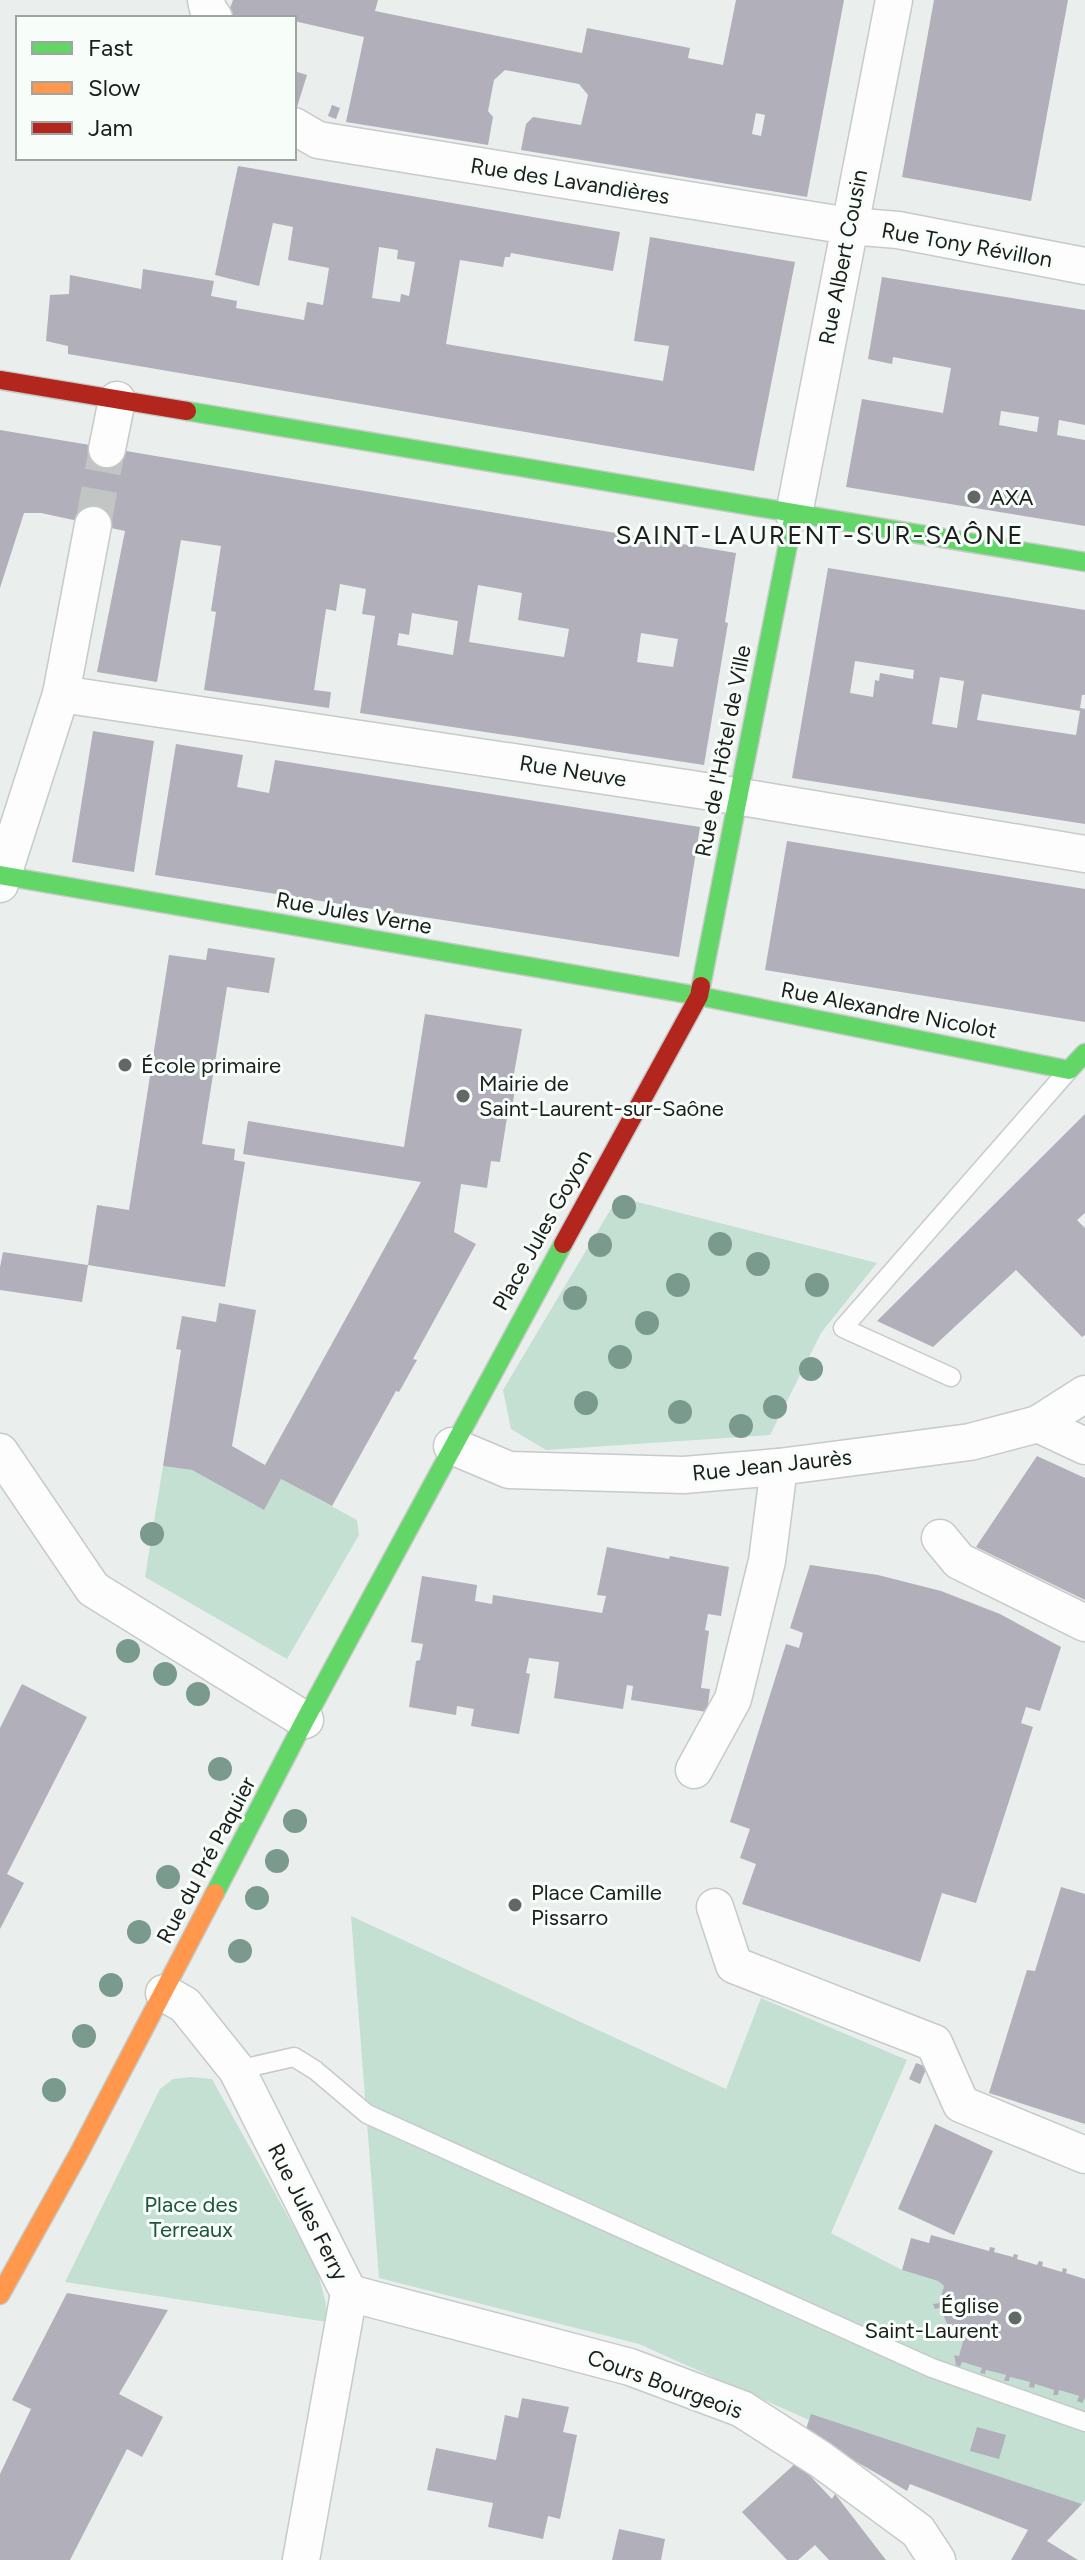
<svg xmlns="http://www.w3.org/2000/svg" width="1085" height="2560" viewBox="0 0 1085 2560" font-family="Figtree,sans-serif">
	<rect width="100%" height="100%" fill="#eaefed"/>
	<g fill="#c4e0d3">
		<path d="M618,1197L877,1263L821,1333L770,1435L546,1450L511,1429L503,1390Z"/>
		<path d="M163,1466L192,1470L264,1510L281,1479L357,1520L359,1535L287,1659L145,1577Z"/>
		<path d="M351,1916L726,2089L761,1998L907,2060L831,2233L902,2270L938,2281L944,2286L939,2303L934,2304L935,2309L940,2308L948,2326L945,2329L947,2332L952,2329L965,2333L959,2356L954,2355L956,2367H960L962,2362L982,2368L981,2373L985,2374L986,2370L1006,2375L1005,2381H1009L1010,2377L1030,2382V2387L1034,2388L1035,2384L1054,2390L1053,2395H1057L1059,2390L1079,2396L1077,2401L1085,2398V2500L1082,2504L811,2415L809,2420L639,2344L379,2278Z"/>
		<path d="M191,2077L212,2079L317,2269L326,2304L327,2322L65,2282L160,2089L173,2079Z"/>
	</g>
	<g fill="#b1afb9" fill-rule="evenodd">
		<path d="M233,0H378L375,11L582,53L587,28L690,48L688,58L723,65L736,0H844L807,197L521,150L526,124L533,117L581,125L588,95L579,84L505,70L494,80L488,111L493,117L488,145L346,122L364,37L294,21V18L227,16ZM756,113L765,115L761,136L752,134Z"/>
		<path d="M934,0H1068L1031,201L902,177Z"/>
		<path d="M294,71L307,75L297,107L294,106Z"/>
		<path d="M332,105L340,108L336,119L328,116Z"/>
		<path d="M238,166L620,232L613,271L511,253L510,257H505L503,267L460,260L446,344L663,381L669,346L634,341L650,237L795,262L754,471L68,354V346L46,341L50,295L69,294L70,275L141,289L143,269L214,281L211,296L237,301L236,308L304,320L307,302L323,305L329,268L288,260L293,227L273,223L259,286L215,275ZM379,247L398,250L397,259L415,262L409,296L401,294L400,302L372,298Z"/>
		<path d="M882,277L1085,310V425L1059,420L1057,435L1085,440V526L846,487L862,399L943,413L951,368L893,357L892,364L868,359ZM1001,411L1039,417L1037,432L999,425Z"/>
		<path d="M0,430L736,553L725,622L728,623L704,765L360,713L375,616L362,614L366,589L340,584L336,611L326,609L314,690L331,692L329,708L204,690L216,612L211,611L221,546L187,541L181,540L157,682L97,672L125,531L41,513H24L0,588ZM478,585L522,593L518,620L569,629L564,657L469,642ZM412,613L458,621L453,655L397,645L399,633L409,635ZM641,633L678,639L673,667L637,662Z"/>
		<path d="M828,568L1085,610V695H1082L1080,708L1085,709V824L792,778ZM855,661L914,670L913,679L880,673L879,681L875,680L873,697L850,693ZM940,677L964,681L957,728L932,724ZM982,694L1080,711L1076,735L977,720Z"/>
		<path d="M93,731L154,741L134,872L72,862Z"/>
		<path d="M176,744L243,755L237,787L269,793L275,760L700,827L679,957L155,875Z"/>
		<path d="M787,841L1085,889V1022L765,970Z"/>
		<path d="M208,948L275,958L269,993L227,987L202,1144L235,1149L234,1160L245,1162L225,1287L88,1265L97,1205L129,1210L169,955L206,960Z"/>
		<path d="M425,1014L522,1029L513,1079L517,1080L511,1112L508,1111L500,1162L491,1161L487,1188L461,1184L454,1232L476,1244L413,1359L417,1360L399,1392L396,1391L332,1506L281,1479L264,1510L192,1470L163,1466L181,1350L176,1349L182,1316L216,1322L219,1303L256,1310L232,1446L265,1465L421,1182L243,1154L248,1121L404,1147Z"/>
		<path d="M1085,1114V1213L1077,1220L1085,1228V1335L1082,1337L1016,1270L933,1347L877,1321Z"/>
		<path d="M3,1252L88,1265L82,1302L0,1290V1267Z"/>
		<path d="M1037,1456L1085,1478V1600L976,1547Z"/>
		<path d="M607,1547L669,1559L670,1556L729,1567L721,1616L708,1614L705,1630L709,1631L701,1688L710,1689L707,1712L631,1700L633,1686L627,1685L623,1709L554,1698L559,1662L529,1658L526,1673L530,1674L519,1734L471,1726L474,1709L457,1706L456,1715L409,1707L416,1661L420,1660L423,1644L411,1642L422,1576L477,1585L475,1601L492,1604L493,1595L602,1613L606,1596L597,1595Z"/>
		<path d="M810,1565L878,1575L941,1591L1000,1614L1061,1647L1040,1711L1026,1707L1021,1723L1033,1727L976,1903L942,1893L920,1962L742,1904L756,1864L740,1858L750,1829L730,1822L786,1644L799,1648L803,1633L790,1628Z"/>
		<path d="M22,1684L87,1717L7,1874L24,1883L0,1929V1728Z"/>
		<path d="M1061,1887L1085,1894V2124L989,2093L1027,1970L1035,1971Z"/>
		<path d="M916,2063L927,2067L920,2084L909,2079Z"/>
		<path d="M935,2124L993,2151L954,2235L898,2209Z"/>
		<path d="M931,2235L989,2251L990,2247L995,2248L994,2252L1013,2257L1014,2254L1018,2255L1017,2259L1037,2265L1039,2261L1043,2262L1042,2266L1062,2272L1063,2268L1067,2269L1066,2273L1085,2279V2398L1082,2403L1077,2401L1079,2396L1059,2390L1058,2395H1053L1054,2390L1035,2384L1034,2388L1029,2387L1030,2382L1010,2377L1009,2381H1004L1006,2375L986,2370L985,2374L980,2373L982,2368L962,2362L960,2367L956,2366L954,2355L959,2356L965,2333L952,2329L948,2332L945,2329L948,2326L940,2308L935,2309L933,2304L939,2303L944,2286L938,2281L902,2270L911,2238L929,2243Z"/>
		<path d="M67,2293L168,2310L119,2394L163,2417L142,2457L127,2449L70,2560H0V2474L31,2409L12,2400Z"/>
		<path d="M522,2398L569,2407L563,2432L577,2435L560,2519L548,2516L543,2539L488,2527L493,2503L427,2490L436,2448L496,2460L505,2415L518,2418Z"/>
		<path d="M811,2414L1082,2504L1047,2541L1078,2560H1011L1028,2530L910,2484L907,2491L805,2432Z"/>
		<path d="M977,2427L1006,2435L999,2459L970,2451Z"/>
		<path d="M797,2462L832,2499L835,2494L886,2560H829L815,2545L798,2560H787L742,2512Z"/>
		<path d="M619,2529L665,2539L661,2560H612Z"/>
	</g>
	<g fill="none" stroke-linecap="round" stroke-linejoin="round">
		<path stroke="#c1c5c3" stroke-width="36" stroke-dasharray="36 18" stroke-linecap="butt" d="M93,525L107,449"/>
		<g stroke="#c6cac8" stroke-width="21">
			<g id="lane">
				<path d="M951,1377L843,1328L1067,1072"/>
				<path d="M237,2070L294,2057L315,2070L367,2114L932,2368L1085,2422"/>
			</g>
		</g>
		<g stroke="#c6cac8" stroke-width="39">
			<g id="street">
				<path d="M206,0L208,9L214,18"/>
				<path d="M294,126L318,140L849,226L898,230L1085,266"/>
				<path d="M107,449L117,400"/>
				<path d="M794,514L894,0"/>
				<path d="M61,694L705,791L1085,854"/>
				<path d="M0,884L61,694L93,525"/>
				<path d="M1038,1424L1085,1446"/>
				<path d="M452,1446L509,1470L684,1475L779,1467L970,1442L1038,1424L1085,1394"/>
				<path d="M0,1452L93,1589L305,1720"/>
				<path d="M940,1538L959,1561L1085,1623"/>
				<path d="M694,1770L733,1699L767,1561L779,1467"/>
				<path d="M715,1907L734,1965L934,2043L961,2104L1085,2155"/>
				<path d="M164,1993L185,2005L237,2070L349,2293L301,2560"/>
				<path d="M349,2293L630,2367L742,2409L820,2459L918,2531L937,2560"/>
			</g>
		</g>
		<g stroke="#c6cac8" stroke-width="21">
			<g id="fast">
				<path d="M187,411L1085,562"/>
				<path d="M0,875L699,996L1069,1070L1085,1053"/>
				<path d="M701,986L794,514"/>
				<path d="M215,1893L305,1720L563,1244"/>
			</g>
		</g>
		<g stroke="#c6cac8" stroke-width="21">
			<path id="slow" d="M0,2295L79,2153L215,1893"/>
		</g>
		<g stroke="#c6cac8" stroke-width="21">
			<g id="jam">
				<path d="M0,380L187,411"/>
				<path d="M563,1244L699,996L701,986"/>
			</g>
		</g>
		<use href="#lane" stroke="#fcfdfc" stroke-width="18"/>
		<use href="#street" stroke="#fcfdfc" stroke-width="36"/>
		<use href="#fast" stroke="#63d668" stroke-width="18"/>
		<use href="#slow" stroke="#ff974d" stroke-width="18"/>
		<use href="#jam" stroke="#b3261e" stroke-width="18"/>
	</g>
	<g fill="#799a8d">
		<circle cx="624" cy="1207" r="12"/>
		<circle cx="720" cy="1244" r="12"/>
		<circle cx="600" cy="1245" r="12"/>
		<circle cx="758" cy="1264" r="12"/>
		<circle cx="678" cy="1285" r="12"/>
		<circle cx="817" cy="1285" r="12"/>
		<circle cx="575" cy="1298" r="12"/>
		<circle cx="647" cy="1323" r="12"/>
		<circle cx="620" cy="1357" r="12"/>
		<circle cx="811" cy="1369" r="12"/>
		<circle cx="586" cy="1403" r="12"/>
		<circle cx="775" cy="1407" r="12"/>
		<circle cx="680" cy="1412" r="12"/>
		<circle cx="741" cy="1426" r="12"/>
		<circle cx="152" cy="1534" r="12"/>
		<circle cx="128" cy="1651" r="12"/>
		<circle cx="165" cy="1674" r="12"/>
		<circle cx="198" cy="1694" r="12"/>
		<circle cx="220" cy="1769" r="12"/>
		<circle cx="295" cy="1821" r="12"/>
		<circle cx="277" cy="1861" r="12"/>
		<circle cx="168" cy="1877" r="12"/>
		<circle cx="257" cy="1898" r="12"/>
		<circle cx="139" cy="1932" r="12"/>
		<circle cx="240" cy="1951" r="12"/>
		<circle cx="111" cy="1985" r="12"/>
		<circle cx="84" cy="2036" r="12"/>
		<circle cx="54" cy="2090" r="12"/>
	</g>
	<g fill="#636765" stroke="#f7fefa" stroke-width="3">
		<circle cx="974" cy="497" r="8"/>
		<circle cx="125" cy="1065" r="8"/>
		<circle cx="463" cy="1096" r="8"/>
		<circle cx="515" cy="1905" r="8"/>
		<circle cx="1015" cy="2318" r="8"/>
	</g>
	<g text-anchor="middle" dominant-baseline="central" stroke-width="6" stroke-linejoin="round" paint-order="stroke">
		<g font-size="22" fill="#1b1e1c" stroke="#f7fefa">
			<text transform="translate(570 181) rotate(9)">Rue des Lavandières</text>
			<text transform="translate(967 245) rotate(10)">Rue Tony Révillon</text>
			<text transform="translate(843 257) rotate(-79)">Rue Albert Cousin</text>
			<text transform="translate(723 751) rotate(-79)">Rue de l'Hôtel de Ville</text>
			<text transform="translate(573 771) rotate(9)">Rue Neuve</text>
			<text transform="translate(354 913) rotate(10)">Rue Jules Verne</text>
			<text transform="translate(889 1010) rotate(11)">Rue Alexandre Nicolot</text>
			<text transform="translate(542 1230) rotate(-61)">Place Jules Goyon</text>
			<text transform="translate(772 1465) rotate(-6)">Rue Jean Jaurès</text>
			<text transform="translate(206 1860) rotate(-62)">Rue du Pré Paquier</text>
			<text transform="translate(308 2212) rotate(63)">Rue Jules Ferry</text>
			<text transform="translate(665 2384) rotate(20)">Cours Bourgeois</text>
		</g>
		<g font-size="22" fill="#1b1e1c" stroke="#f7fefa" text-anchor="start">
			<text x="990" y="497">AXA</text>
			<text x="141" y="1065">École primaire</text>
			<text x="479" y="1083">Mairie de<tspan x="479" dy="25">Saint-Laurent-sur-Saône</tspan></text>
			<text x="531" y="1892">Place Camille<tspan x="531" dy="25">Pissarro</tspan></text>
			<text x="999" y="2305" text-anchor="end">Église<tspan x="999" dy="25">Saint-Laurent</tspan></text>
		</g>
		<g font-size="22" fill="#1d553f" stroke="#f7fefa">
			<text x="191" y="2204">Place des<tspan x="191" dy="25">Terreaux</tspan></text>
		</g>
		<g font-size="26" letter-spacing="2" fill="#1b1e1c" stroke="#f7fefa">
			<text x="820" y="535">SAINT-LAURENT-SUR-SAÔNE</text>
		</g>
	</g>
	<rect x="16" y="16" width="280" height="144" fill="#f7fefa" stroke="#9fa4a1" stroke-width="2"/>
	<rect x="32" y="42" width="40" height="12" fill="#63d668" stroke="#9fa4a1" stroke-width="2"/>
	<text x="88" y="56" font-size="24" fill="#1b1e1c">Fast</text>
	<rect x="32" y="82" width="40" height="12" fill="#ff974d" stroke="#9fa4a1" stroke-width="2"/>
	<text x="88" y="96" font-size="24" fill="#1b1e1c">Slow</text>
	<rect x="32" y="122" width="40" height="12" fill="#b3261e" stroke="#9fa4a1" stroke-width="2"/>
	<text x="88" y="136" font-size="24" fill="#1b1e1c">Jam</text>
</svg>
